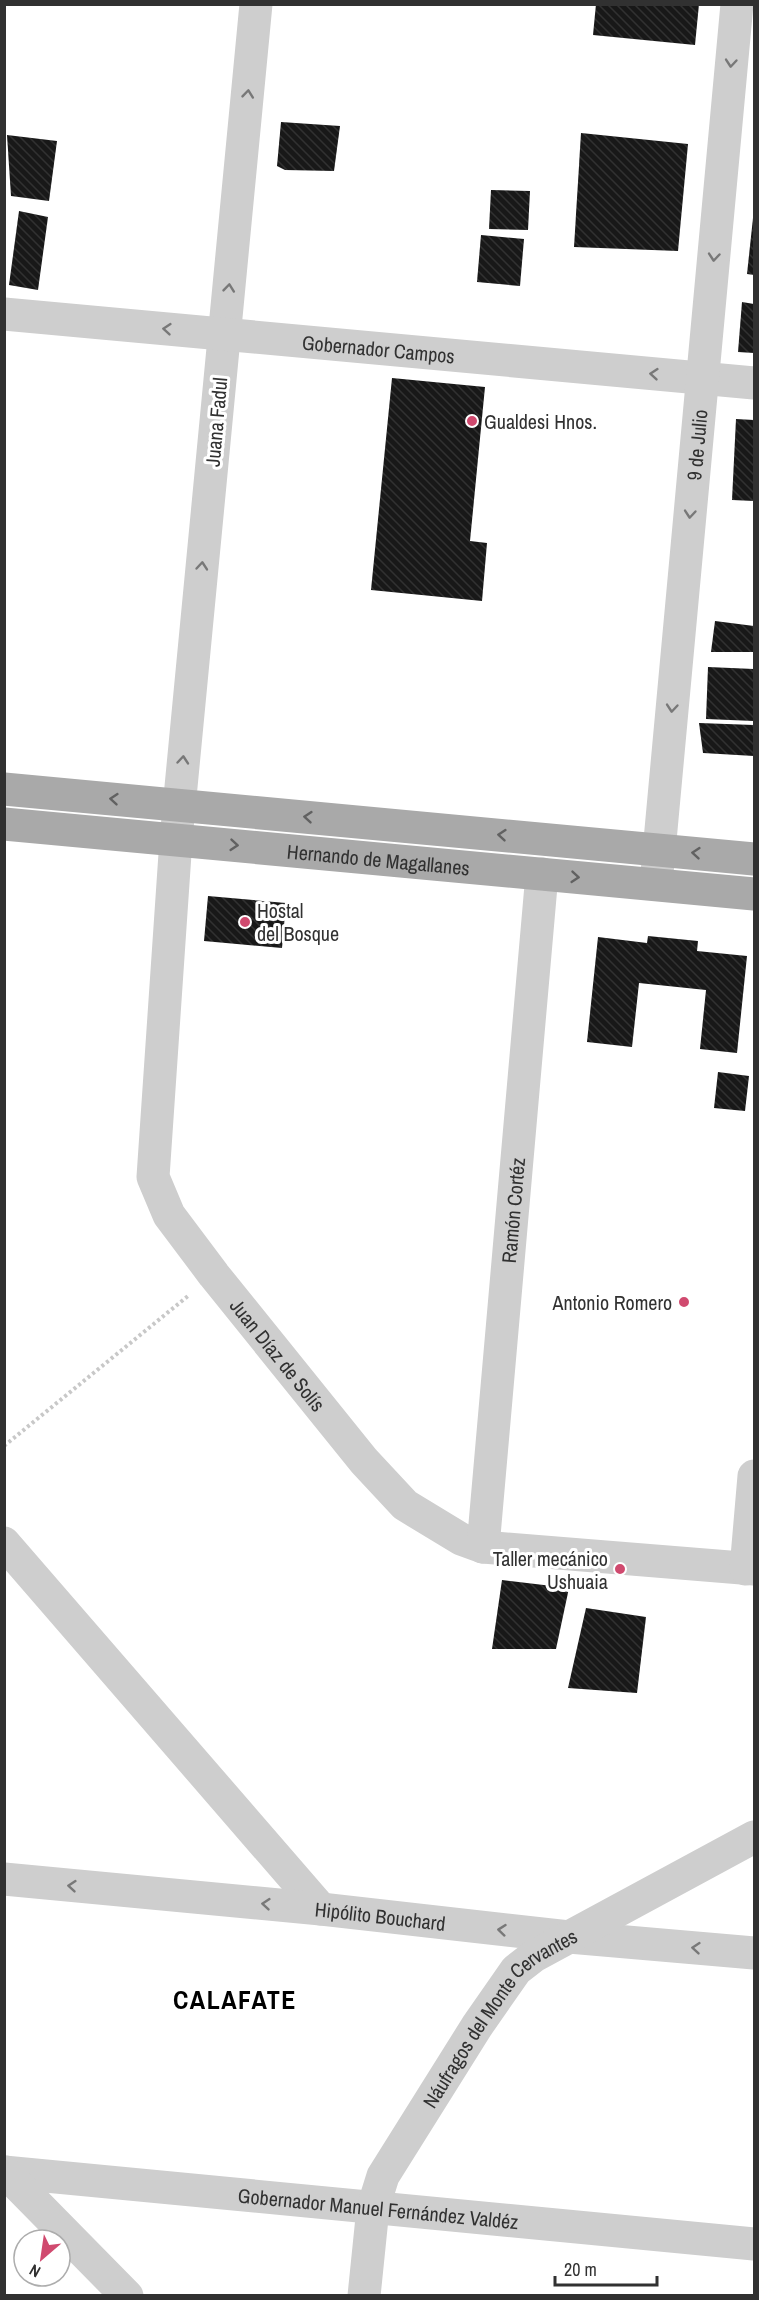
<svg xmlns="http://www.w3.org/2000/svg" width="759" height="2300" viewBox="0 0 759 2300" font-family="'Archivo Narrow',sans-serif">
	<defs>
		<pattern id="building-back-hatch" width="6" height="6" patternUnits="userSpaceOnUse" patternTransform="scale(1.5)"><rect width="6" height="6" fill="#181818"/><path d="M-1 5l2 2M0 0l6 6M5-1l2 2" fill="none" stroke="#313131"/></pattern>
	</defs>
	<rect width="100%" height="100%" fill="#fff"/>
	<g fill="url(#building-back-hatch)">
		<path d="M596,4H699L695,45L593,35Z"/>
		<path d="M281,122L340,126L334,171L285,170L277,166Z"/>
		<path d="M581,133L688,144L678,251L574,247Z"/>
		<path d="M7,135L57,141L49,201L11,196Z"/>
		<path d="M491,190L530,191L528,230L489,229Z"/>
		<path d="M19,211L48,217L38,290L9,285Z"/>
		<path d="M753,218L754,219V275L747,274Z"/>
		<path d="M481,235L524,239L520,286L477,282Z"/>
		<path d="M742,302L754,304V353L738,352Z"/>
		<path d="M392,378L485,387L470,541L487,543L482,601L371,590Z"/>
		<path d="M736,419L754,420V501L732,500Z"/>
		<path d="M715,621L754,626V652H711Z"/>
		<path d="M708,667L754,669V721L706,719Z"/>
		<path d="M699,723L754,725V756L703,753Z"/>
		<path d="M208,896L286,903L282,948L204,941Z"/>
		<path d="M648,936L698,941L697,951L747,956L737,1053L700,1049L706,990L639,983L632,1047L587,1042L598,937L647,943Z"/>
		<path d="M718,1072L749,1076L745,1111L714,1108Z"/>
		<path d="M502,1580L569,1588L556,1649H492Z"/>
		<path d="M586,1608L646,1617L637,1693L568,1688Z"/>
	</g>
	<g fill="none" stroke-linecap="round" stroke-linejoin="round">
		<path stroke="#c8c8c8" stroke-width="4" stroke-dasharray="3 3" stroke-linecap="butt" d="M4,1446L188,1296"/>
		<g stroke="#cecece" stroke-width="33">
			<path id="s1" d="M256,4L176,839L153,1177L169,1215L214,1275L364,1461L405,1505L461,1539L483,1547L754,1569"/>
			<path id="s2" d="M4,314L754,383"/>
			<path id="s3" d="M656,884L737,4"/>
			<path d="M4,1543L321,1909"/>
			<path id="s4" d="M483,1547L542,874"/>
			<path d="M746,1569L754,1476"/>
			<path id="s5" d="M4,1879L321,1909L569,1937L754,1953"/>
			<path id="s6" d="M4,2172L754,2244"/>
			<path d="M5,2172L127,2296"/>
			<path id="s7" d="M364,2296L373,2208L383,2176L477,2026L516,1970L534,1956L754,1837"/>
		</g>
		<g stroke="#a9a9a9" stroke-width="33">
			<path d="M4,789L754,859"/>
			<path id="s8" d="M4,824L754,894"/>
		</g>
	</g>
	<defs><path id="oneway-chevron" d="M-2-3.5L2.5 0L-2 3.5" fill="none" stroke-width="1.6" stroke-linecap="round" stroke-linejoin="round" transform="scale(1.5)"/></defs>
	<g stroke="#787878">
		<use href="#oneway-chevron" transform="translate(731 63) rotate(95)"/>
		<use href="#oneway-chevron" transform="translate(248 94) rotate(-84)"/>
		<use href="#oneway-chevron" transform="translate(714 257) rotate(95)"/>
		<use href="#oneway-chevron" transform="translate(229 288) rotate(-84)"/>
		<use href="#oneway-chevron" transform="translate(167 329) rotate(-175)"/>
		<use href="#oneway-chevron" transform="translate(654 374) rotate(-175)"/>
		<use href="#oneway-chevron" transform="translate(690 514) rotate(95)"/>
		<use href="#oneway-chevron" transform="translate(202 566) rotate(-85)"/>
		<use href="#oneway-chevron" transform="translate(672 708) rotate(95)"/>
		<use href="#oneway-chevron" transform="translate(183 760) rotate(-85)"/>
		<use href="#oneway-chevron" transform="translate(72 1886) rotate(-175)"/>
		<use href="#oneway-chevron" transform="translate(266 1904) rotate(-175)"/>
		<use href="#oneway-chevron" transform="translate(502 1930) rotate(-174)"/>
		<use href="#oneway-chevron" transform="translate(696 1948) rotate(-175)"/>
	</g>
	<g stroke="#616161">
		<use href="#oneway-chevron" transform="translate(114 799) rotate(-175)"/>
		<use href="#oneway-chevron" transform="translate(308 817) rotate(-175)"/>
		<use href="#oneway-chevron" transform="translate(502 835) rotate(-175)"/>
		<use href="#oneway-chevron" transform="translate(234 845) rotate(5)"/>
		<use href="#oneway-chevron" transform="translate(696 853) rotate(-175)"/>
		<use href="#oneway-chevron" transform="translate(575 877) rotate(5)"/>
	</g>
	<g fill="#d04a6f" stroke="#fff" stroke-width="2">
		<circle cx="472" cy="421" r="6"/>
		<circle cx="245" cy="922" r="6"/>
		<circle cx="684" cy="1302" r="6"/>
		<circle cx="620" cy="1569" r="6"/>
	</g>
	<g text-anchor="middle" dominant-baseline="central" stroke-width="6" stroke-linejoin="round" paint-order="stroke">
		<g font-size="20" fill="#313131" stroke="#fff">
			<text stroke="none"><textPath href="#s2" startOffset="376">Gobernador Campos</textPath></text>
			<text transform="translate(216 422) rotate(-85)">Juana Fadul</text>
			<text stroke="none"><textPath href="#s3" startOffset="441">9 de Julio</textPath></text>
			<text stroke="none"><textPath href="#s8" startOffset="376">Hernando de Magallanes</textPath></text>
			<text stroke="none"><textPath href="#s4" startOffset="338">Ramón Cortéz</textPath></text>
			<text stroke="none"><textPath href="#s1" startOffset="1396">Juan Díaz de Solís</textPath></text>
			<text stroke="none"><textPath href="#s5" startOffset="378">Hipólito Bouchard</textPath></text>
			<text stroke="none"><textPath href="#s7" startOffset="321">Náufragos del Monte Cervantes</textPath></text>
			<text stroke="none"><textPath href="#s6" startOffset="376">Gobernador Manuel Fernández Valdéz</textPath></text>
		</g>
		<g font-size="20" fill="#313131" stroke="#fff" text-anchor="start">
			<text x="484" y="421">Gualdesi Hnos.</text>
			<text x="257" y="910">Hostal<tspan x="257" dy="23">del Bosque</tspan></text>
			<text x="672" y="1302" text-anchor="end">Antonio Romero</text>
			<text x="608" y="1558" text-anchor="end">Taller mecánico<tspan x="608" dy="23">Ushuaia</tspan></text>
		</g>
		<g font-size="26" font-weight="bold" letter-spacing="1.5" fill="#000" stroke="#fff">
			<text x="235" y="1999">CALAFATE</text>
		</g>
	</g>
	<rect width="759" height="2300" fill="none" stroke="#313131" stroke-width="12"/>
	<g transform="translate(42 2258) rotate(209)"><circle r="28" fill="#ffffff" stroke="#adadad" stroke-width="1.5"/>
	<path d="M0-4.5L10 22L0 15L-10 22Z" fill="#d04a6f"/>
	<text y="-9" font-size="16" font-weight="bold" text-anchor="middle" fill="#313131">N</text>
	</g>
	<path d="M555 2276v9h102v-9" fill="none" stroke="#313131" stroke-width="3"/>
	<text x="564" y="2276" font-size="18" fill="#313131" stroke="#ffffff" stroke-width="4.5" paint-order="stroke">20 m</text>
</svg>
